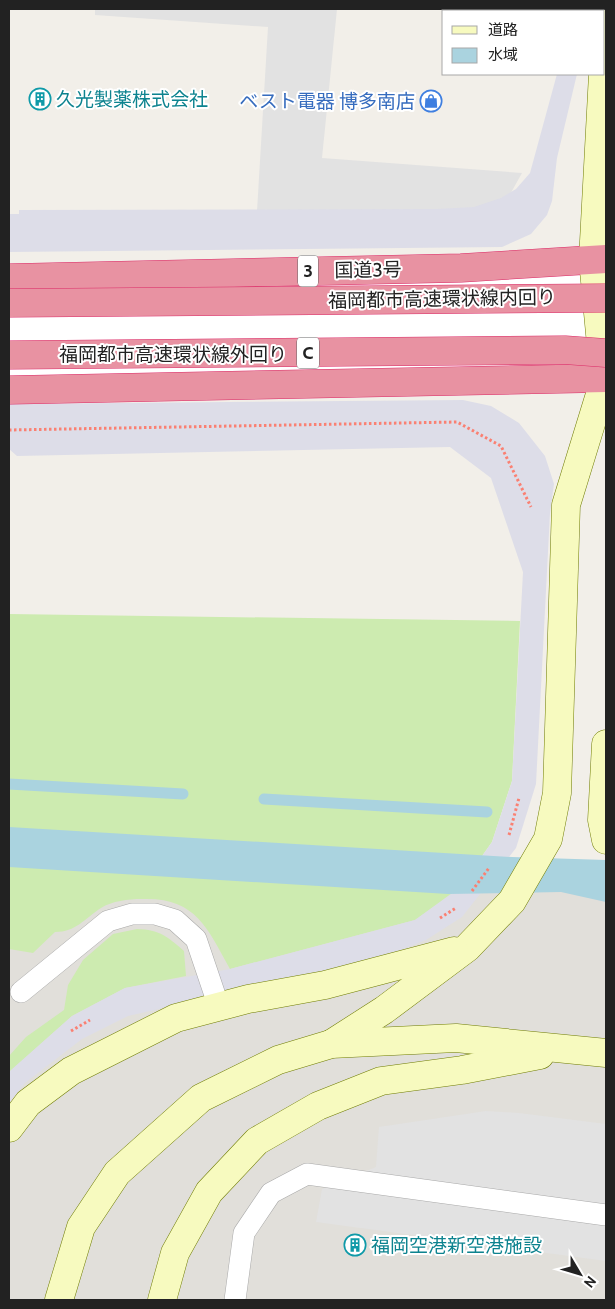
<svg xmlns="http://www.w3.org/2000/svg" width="615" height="1309" viewBox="0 0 615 1309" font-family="Cabin,'Noto Sans JP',sans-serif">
	<rect width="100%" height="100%" fill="#f2efe9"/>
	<path fill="#e1dfda" d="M9,855L606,894V1300H9Z"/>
	<g fill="#cdebb0">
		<path d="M9,614L520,621L512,781L492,842L459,889L415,920L230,969C207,927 195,897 142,899C128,899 112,901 101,908C84,919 76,932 55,932L33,953L9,949Z"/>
		<path d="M137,929C160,930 167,936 184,951L186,976L125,988L72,1016L9,1072V1056L26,1037L64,1010L68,985L83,960L113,934Z"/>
	</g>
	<g fill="#e2e2e2">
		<path d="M95,9H337L322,158L522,173L494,223L257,211L268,27L95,15Z"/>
		<path d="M486,1111L519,1113L606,1124V1261L316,1222L322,1189L376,1167L379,1127Z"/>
	</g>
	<g fill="#dddde8">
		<path d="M557,74H577L557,158L552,201L547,215L531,234L502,247L9,252V214H19V210L436,209L474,207L501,198L516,189L530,173Z"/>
		<path d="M463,400L491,406L519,423L545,456L554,484L550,513L536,784L516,848L462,917L426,940L375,960L128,1016L82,1039L25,1083L9,1103L10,1071L72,1016L125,988L230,969L415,920L459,888L492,842L512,781L523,572L491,478L450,447L17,456L9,449V404Z"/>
	</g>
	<path fill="#aad3df" d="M9,827L512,857L606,860V902L561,892L448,894L9,867Z"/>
	<path fill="#fff" d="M9,264L606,266V377L9,385Z"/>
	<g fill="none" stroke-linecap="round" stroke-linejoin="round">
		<g stroke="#aad3df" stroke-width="11">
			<path d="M9,784L183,794"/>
			<path d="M264,799L487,812"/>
		</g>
		<g stroke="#a9a9a9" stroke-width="22">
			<g id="lane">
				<path d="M21,992L108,921L132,914H155L175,920L196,939L219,1007"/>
				<path d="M235,1300L244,1233L271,1193L307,1174L606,1215"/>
			</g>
		</g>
		<g stroke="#707d05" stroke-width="29">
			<g id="secondary">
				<path d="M604,67L606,21"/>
				<path d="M603,74L593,260L604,376"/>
				<path d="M606,744L602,820L606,840"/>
				<path d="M331,1044L384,1010L467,948L512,901L548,839L557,793L566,505L605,378"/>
				<path d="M9,1128L28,1103L71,1071L176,1018L248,999L325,985L454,951"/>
				<path d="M59,1300L81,1227L117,1173L201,1098L278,1060L331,1044L456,1038L606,1053"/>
				<path d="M162,1300L175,1253L209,1192L257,1141L318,1106L381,1081L462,1070L540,1055"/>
			</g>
		</g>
		<g stroke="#dc2a67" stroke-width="29">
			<g id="highway">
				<path d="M9,278L461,268L606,259"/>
				<path d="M9,390L606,378"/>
			</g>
		</g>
		<g stroke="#fa8072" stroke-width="3" stroke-dasharray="2.5 2.5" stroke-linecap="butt">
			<path d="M9,430L457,422L501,446L531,507"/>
			<path d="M509,835L519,798"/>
			<path d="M472,891L489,868"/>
			<path d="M440,918L456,908"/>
			<path d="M71,1031L90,1020"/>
		</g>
		<use href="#lane" stroke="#fff" stroke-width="21"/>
		<use href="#secondary" stroke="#f7fabf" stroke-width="28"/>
		<use href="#highway" stroke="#e892a2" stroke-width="28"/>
		<g stroke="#dc2a67" stroke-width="29" stroke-linecap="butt">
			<g id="highway-bridge">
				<path d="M9,303L606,298"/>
				<path d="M9,355L565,350L606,353"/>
			</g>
		</g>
		<use href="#highway-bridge" stroke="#e892a2" stroke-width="28"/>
	</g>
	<defs>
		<g id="building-ring" transform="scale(1.125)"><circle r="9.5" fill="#fff" stroke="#0f9aa8" stroke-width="1.5"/><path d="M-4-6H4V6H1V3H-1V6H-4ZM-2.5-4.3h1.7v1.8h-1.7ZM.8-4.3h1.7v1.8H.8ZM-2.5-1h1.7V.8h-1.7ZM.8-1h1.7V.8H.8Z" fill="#0f9aa8"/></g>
		<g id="shop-ring" transform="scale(1.125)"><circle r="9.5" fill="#fff" stroke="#3f7fe0" stroke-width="1.5"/><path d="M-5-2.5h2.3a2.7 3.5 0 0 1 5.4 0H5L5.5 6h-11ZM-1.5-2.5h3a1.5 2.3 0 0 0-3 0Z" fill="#3f7fe0"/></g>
	</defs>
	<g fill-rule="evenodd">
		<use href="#building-ring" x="40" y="99"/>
		<use href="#shop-ring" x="431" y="101"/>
		<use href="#building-ring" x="355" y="1245"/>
	</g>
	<g text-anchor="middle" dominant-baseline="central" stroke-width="4" stroke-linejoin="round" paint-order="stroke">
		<g fill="#fff" stroke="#646464" stroke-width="1">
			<rect x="298" y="255.5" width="20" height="31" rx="4"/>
			<rect x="297" y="337.5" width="22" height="31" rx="4"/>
		</g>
		<g font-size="18" font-weight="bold" fill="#222">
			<text x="308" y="271">3</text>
			<text x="308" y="353">C</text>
		</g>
		<g font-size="19" fill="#0d838f" stroke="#fff" text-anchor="start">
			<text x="56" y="99">久光製薬株式会社</text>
			<text x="371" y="1245">福岡空港新空港施設</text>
		</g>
		<g font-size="19" fill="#366cbe" stroke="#fff" text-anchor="end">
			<text x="415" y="101">ベスト電器 博多南店</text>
		</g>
		<g font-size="19" fill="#222" stroke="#fff">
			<text transform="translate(368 270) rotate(-1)">国道3号</text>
			<text transform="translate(442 299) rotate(-1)">福岡都市高速環状線内回り</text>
			<text x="173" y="354">福岡都市高速環状線外回り</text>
		</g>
	</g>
	<rect width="615" height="1309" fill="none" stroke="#222222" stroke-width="20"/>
	<rect x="442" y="10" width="162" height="65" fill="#ffffff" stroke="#a7a7a7"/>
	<rect x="452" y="26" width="25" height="8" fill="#f7fabf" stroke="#a7a7a7"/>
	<text x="488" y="35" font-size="15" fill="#222222">道路</text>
	<rect x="452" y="48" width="25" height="15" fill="#aad3df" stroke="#a7a7a7"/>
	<text x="488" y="60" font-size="15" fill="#222222">水域</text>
	<g transform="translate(580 1274) rotate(128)" stroke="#ffffff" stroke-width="4" paint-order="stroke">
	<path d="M0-4L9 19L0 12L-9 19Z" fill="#222222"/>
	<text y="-8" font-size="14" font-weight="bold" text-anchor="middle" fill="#222222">N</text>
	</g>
</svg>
